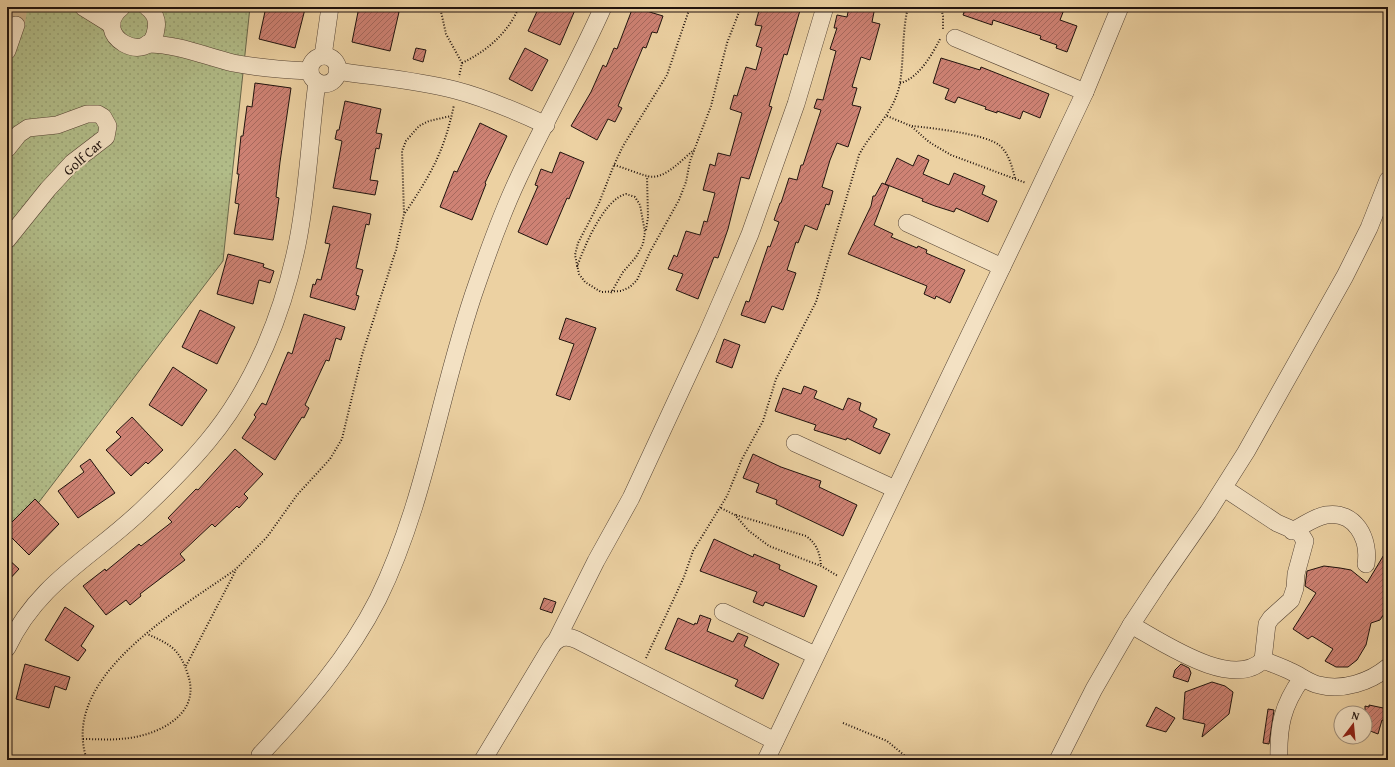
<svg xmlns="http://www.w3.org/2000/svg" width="1395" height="767" viewBox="0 0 1395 767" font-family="'Gentium Book Plus',serif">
	<defs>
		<pattern id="grass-dots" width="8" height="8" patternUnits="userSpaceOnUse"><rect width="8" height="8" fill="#b2bd89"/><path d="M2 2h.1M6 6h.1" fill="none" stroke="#99a275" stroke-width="1.8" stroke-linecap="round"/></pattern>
		<pattern id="building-hatch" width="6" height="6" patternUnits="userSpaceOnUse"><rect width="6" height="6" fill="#ce8274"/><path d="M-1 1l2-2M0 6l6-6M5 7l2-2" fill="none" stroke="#a7695e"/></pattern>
	</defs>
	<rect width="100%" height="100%" fill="#ecd1a2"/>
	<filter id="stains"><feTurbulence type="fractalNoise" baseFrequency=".005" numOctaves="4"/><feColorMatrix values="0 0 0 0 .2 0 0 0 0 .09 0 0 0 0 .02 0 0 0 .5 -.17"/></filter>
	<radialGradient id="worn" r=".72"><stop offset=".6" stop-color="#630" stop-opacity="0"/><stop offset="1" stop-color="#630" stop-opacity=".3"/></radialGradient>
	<path fill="url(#grass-dots)" stroke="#69684c" d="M7,7H250L223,261L7,544Z"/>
	<g fill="url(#building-hatch)" stroke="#20130e">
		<path d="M266,7L305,9L295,48L259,39Z"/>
		<path d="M359,7H379L399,12L390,51L352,42Z"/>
		<path d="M539,7H569L575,10L560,45L528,31Z"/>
		<path d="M633,7L663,16L657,33L652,32L646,48L643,47L618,106L622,108L615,122L608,119L597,140L571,126L591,92L603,65L606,67L614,48L617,49Z"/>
		<path d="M760,7H801L787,55L784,54L769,106L772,107L749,179L741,177L728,229L718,258L714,257L698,299L676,290L683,274L668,269L674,255L677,257L686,231L700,235L704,221L707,222L715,193L703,190L710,164L715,166L718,153L730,156L742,113L730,109L734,95L737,96L746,67L756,70L762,48L756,46L762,26L755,25Z"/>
		<path d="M849,7H875L872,22L880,24L870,60L861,57L852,87L857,88L852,105L861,107L848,147L837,143L830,160L822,187L833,191L829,205L826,204L817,230L805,225L798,243L796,242L787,270L796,273L783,310L772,306L765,323L741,315L746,301L749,302L768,246L770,247L779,222L774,220L780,203H781L789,178L797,180L801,165H803L821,110L814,108L817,99L823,100L836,51L830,49L837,28H834L837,15L847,17Z"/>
		<path d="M966,7H1014L1025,10L1026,7H1065L1060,20L1077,26L1067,52L1056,48L1057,45L1040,39L1041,36L993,20L992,25L963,15Z"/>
		<path d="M416,48L426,50L423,62L413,59Z"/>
		<path d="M525,48L548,60L532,91L509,79Z"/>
		<path d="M941,58L980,70L981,67L1049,94L1040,118L1023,111L1020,119L997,111V113L985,109L986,107L958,97L955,103L945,99L949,89L933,83Z"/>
		<path d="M255,83L291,88L280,162L276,197L279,198L273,240L234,234L239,204L235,203L239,174H237L241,136H243L247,106L252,107Z"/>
		<path d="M345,101L381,109L376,133L382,134L379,149L376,148L370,180L378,181L375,195L333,188L342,141L335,139L337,130H339Z"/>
		<path d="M480,123L507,136L485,183L486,184L472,220L440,207L454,171L457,172Z"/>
		<path d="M560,152L584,162L569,199L567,198L547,245L518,232L538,186L535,185L541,169L552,173Z"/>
		<path d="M918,155L929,160L923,174L949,185L954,173L985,186L982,194L997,201L988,222L956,208L954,212L935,206L922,201L923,199L885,184L897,158L913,166Z"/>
		<path d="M882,183L889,186L874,225L893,234L891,237L917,248L918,246L927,250L926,253L965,270L950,303L936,296L935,299L924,294L927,286L848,254L871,206L873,196H875Z"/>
		<path d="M333,206L371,214L369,225L366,224L356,268L363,270L356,295L359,296L355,310L310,297L313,284L315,285L317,279L321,280L330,244L325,243Z"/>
		<path d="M228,254L264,264L263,267L274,271L270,283L259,280L253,304L217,294Z"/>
		<path d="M200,310L235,327L217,364L182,347Z"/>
		<path d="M304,314L345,327L341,340L336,338L329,361L326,360L305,405L309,408L304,418L302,417L275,460L242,438L256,417L254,415L262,403L266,405L288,352L292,354Z"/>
		<path d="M566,318L596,328L570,400L556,395L574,344L559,339Z"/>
		<path d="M724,339L740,345L732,368L716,362Z"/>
		<path d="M173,367L207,390L182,426L149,405Z"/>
		<path d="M804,386L817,391L814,398L843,410L848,398L861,403L859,410L877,419L873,427L890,434L880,454L847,438L846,440L814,430L816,425L775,411L783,388L801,394Z"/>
		<path d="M132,417L163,450L148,464L146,462L131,476L106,450L121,437L116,432Z"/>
		<path d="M235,449L263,474L244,494L248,498L239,508L237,506L215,527L212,524L180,554L185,560L140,594L141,596L130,605L126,600L106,615L83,586L105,569L106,571L139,544L141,546L172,522L168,518L196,489L198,490Z"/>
		<path d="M753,454L781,467L821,481L819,487L857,505L843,536L776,504L777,500L756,492L759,484L743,478Z"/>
		<path d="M90,459L115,493L78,518L58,491L84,472L80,466Z"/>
		<path d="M35,499L59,524L29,555L7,533V527Z"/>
		<path d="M714,539L753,557L754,554L780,565L779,569L817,586L804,617L765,602L763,606L753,602L757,592L700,571Z"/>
		<path d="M1388,548V569L1384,576L1388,580V608L1380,620L1371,623L1366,645L1357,660L1348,667H1336L1325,661L1333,649L1312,636L1308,639L1293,629L1316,593L1305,586L1307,571L1324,566L1340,568L1351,570L1367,583Z"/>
		<path d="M7,558L19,569L7,582Z"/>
		<path d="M544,598L556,602L552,613L540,609Z"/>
		<path d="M65,607L94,626L81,646L86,650L78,661L45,640Z"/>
		<path d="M700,615L711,619L707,631L733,642L738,633L748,637L744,646L779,664L763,699L735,686L738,680L665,649L678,618L694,625L695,623L697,624Z"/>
		<path d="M25,664L70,677L66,690L55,686L49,708L16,699Z"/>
		<path d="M1181,664L1189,668L1191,673L1188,682L1173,677L1175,670Z"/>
		<path d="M1212,682L1225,686L1233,692L1229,714L1202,737L1205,724L1183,719L1185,692Z"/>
		<path d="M1369,705L1388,709L1385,721L1382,720L1378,734L1365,729V706L1369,707Z"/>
		<path d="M1156,707L1175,718L1166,732L1146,726Z"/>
		<path d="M1268,709L1274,710L1269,744L1263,743Z"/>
	</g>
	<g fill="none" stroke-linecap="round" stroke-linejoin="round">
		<path stroke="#cdb48c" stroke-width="17" stroke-dasharray="17 8" stroke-linecap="butt" d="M16,25L19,7"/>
		<g stroke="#534233" stroke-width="18">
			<g id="minor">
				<path d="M83,7L112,25"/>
				<path d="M122,7C87,35 151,69 156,29C158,20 154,12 147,7"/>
				<path d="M955,38L1085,92"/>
				<path d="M147,44C178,44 204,56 233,63C259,68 284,70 310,71"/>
				<path d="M7,51L16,25"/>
				<path d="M323,56L330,7"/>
				<circle cx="324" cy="70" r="14"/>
				<path d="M337,71C376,77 416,80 455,90C486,98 516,111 546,125"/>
				<path d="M7,149L19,134L28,128L57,125L87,114H98L103,117L108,126L106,137L72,163L48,189L7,240"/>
				<path d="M907,223L1002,267"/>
				<path d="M795,443L895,489"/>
				<path d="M1292,531C1303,526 1314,517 1326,515C1355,510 1370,539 1366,564"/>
				<path d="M723,612L815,655"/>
				<path d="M1131,625C1161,641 1232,691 1263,660L1267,624L1271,618L1291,600L1295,588L1296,574L1305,541L1300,533L1277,523L1224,488"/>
				<path d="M556,641L596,561L631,498L707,334L731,279L750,234L796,104L825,7"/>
				<path d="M7,648C39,580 97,555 147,505C168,485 189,464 208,441C255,385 284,311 298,240C308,188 310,135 317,82"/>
				<path d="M1263,660C1273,664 1282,667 1292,672C1301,676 1309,683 1319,685C1343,691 1370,682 1388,667"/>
				<path d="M260,755C305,707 348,658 378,599C427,499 440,388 477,284C489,249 502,213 518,179C545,121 577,66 603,7"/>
				<path d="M483,760L551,647C557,637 566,635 577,640L775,741"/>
				<path d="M766,760L1025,219L1085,92L1120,7"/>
				<path d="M1058,760L1094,689L1131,625L1160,581L1208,512L1246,452L1345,276L1369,228L1388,180"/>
				<path d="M1279,760C1278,727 1282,706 1302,678"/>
			</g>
		</g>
		<g stroke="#20130e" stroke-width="2" stroke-dasharray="1 2" stroke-linecap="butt">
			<path d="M440,7L446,34L462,63L459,77"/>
			<path d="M690,7L667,75L623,146L614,165L599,203L578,243L575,255L579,274L585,282L601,292L621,291L630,287L637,280L650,252L679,200L686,182L690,161L711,106L727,43L741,7"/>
			<path d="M941,7L943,16V29"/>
			<path d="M462,63C487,51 508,33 519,7"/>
			<path d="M900,83C918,79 932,55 940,39"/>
			<path d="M887,116L911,126L929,142L951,155L1026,183"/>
			<path d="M912,126C932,128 985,134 999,145C1009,153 1012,167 1015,178"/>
			<path d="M614,165C625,168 636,173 647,176C664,181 681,160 694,150"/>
			<path d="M405,213C431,174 444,152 454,105"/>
			<path d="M646,230L648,217L647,176"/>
			<path d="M577,267C584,247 604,199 626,194L635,197L640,205L645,232L643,244L636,257L623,272L611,293"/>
			<path d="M721,508L735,515L749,531L769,546L821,566L838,576"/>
			<path d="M736,515L806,536C817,544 820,553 821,566"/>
			<path d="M646,658L684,577L693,551L727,496L742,459L763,421L776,379L816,302L859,155C872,130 895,112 900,83C904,58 902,32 908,7"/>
			<path d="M186,666L236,570"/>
			<path d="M843,723L887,741L910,760"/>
			<path d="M83,739C96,739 108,740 120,739C155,737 202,716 188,675C180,649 170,644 147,634"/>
			<path d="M87,760C58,676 181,609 236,569L267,537L297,495L330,459L342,439L362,355L396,250L404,214L402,151L406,141L419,126L429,121L451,116"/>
		</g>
		<use href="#minor" stroke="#f3e1c3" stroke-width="17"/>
	</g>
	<g text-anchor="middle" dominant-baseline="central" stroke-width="4" stroke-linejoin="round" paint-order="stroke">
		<g font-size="14" fill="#20130e" stroke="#f3e1c3">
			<text transform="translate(83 157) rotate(-41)">Golf Car</text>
		</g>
	</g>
	<rect width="1395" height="767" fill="none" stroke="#ecd1a2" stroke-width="24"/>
	<rect x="8" y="8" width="1379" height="751" fill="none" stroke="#20130e" stroke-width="2"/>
	<rect x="12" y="12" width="1371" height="743" fill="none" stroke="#20130e"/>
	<g transform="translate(1353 725) rotate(16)"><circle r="19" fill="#f3e1c3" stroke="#9f8f7b"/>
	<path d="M0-3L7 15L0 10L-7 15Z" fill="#8f2418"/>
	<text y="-6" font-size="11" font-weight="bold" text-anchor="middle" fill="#20130e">N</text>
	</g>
	<rect width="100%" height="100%" filter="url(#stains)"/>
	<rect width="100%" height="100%" fill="url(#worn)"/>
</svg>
